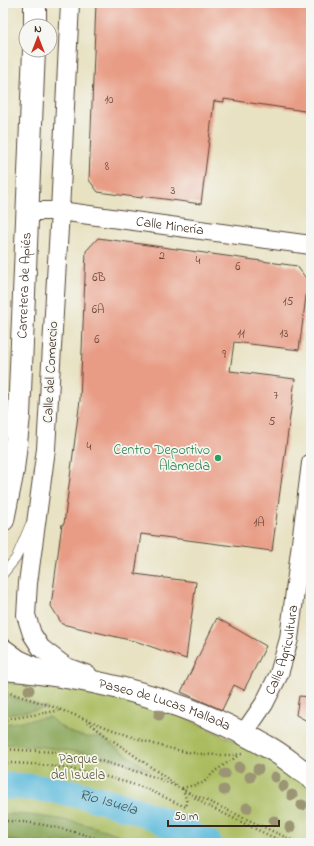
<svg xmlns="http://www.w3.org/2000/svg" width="314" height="846" viewBox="0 0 314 846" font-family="'Indie Flower',sans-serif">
	<rect width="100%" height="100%" fill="#f6f6f2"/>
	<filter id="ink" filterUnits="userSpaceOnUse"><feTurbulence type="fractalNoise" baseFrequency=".025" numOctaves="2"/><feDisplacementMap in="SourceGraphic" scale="8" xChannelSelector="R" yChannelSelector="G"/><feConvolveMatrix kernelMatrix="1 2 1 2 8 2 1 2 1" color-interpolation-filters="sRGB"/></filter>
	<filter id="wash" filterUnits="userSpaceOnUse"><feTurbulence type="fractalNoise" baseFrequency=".012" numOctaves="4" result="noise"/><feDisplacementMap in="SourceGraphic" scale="16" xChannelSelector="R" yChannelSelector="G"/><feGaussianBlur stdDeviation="0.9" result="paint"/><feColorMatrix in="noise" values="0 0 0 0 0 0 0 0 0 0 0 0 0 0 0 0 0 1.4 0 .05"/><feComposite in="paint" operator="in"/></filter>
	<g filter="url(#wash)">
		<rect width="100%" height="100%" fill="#e8e2c2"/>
		<path fill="#aabc5f" stroke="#72733e" d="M3,682L45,686L101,694L173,712L263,754L311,788V843H3Z"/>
		<g fill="#87a456" stroke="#61673a">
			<path d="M3,694L47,708L3,715Z"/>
			<path d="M49,717L60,726L72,733L86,737H101L149,770C100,755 55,746 3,744V724Z"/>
			<path d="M3,814C49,814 98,825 140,843H26L3,839Z"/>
		</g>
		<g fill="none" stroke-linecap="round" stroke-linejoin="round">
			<path stroke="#5ebbdc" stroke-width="27" id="s1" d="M3,786C47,786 93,796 135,810C160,819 184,832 208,843"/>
		</g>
		<g id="blocks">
			<g fill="#e89c85">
				<path d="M96,3H311V112L224,99V102L214,101L201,204L142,196V198L98,192L89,180Z"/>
				<path d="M98,238L297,266L308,281L299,350L234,342L230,371L295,379L272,551L141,534L135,574L196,582L186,659L138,642L62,624L51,606L62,524H64L80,400L86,251Z"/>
				<path d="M217,618L266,646L244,690L234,685L222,710L181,692Z"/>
				<path d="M299,696L311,697V723L296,715Z"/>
			</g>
		</g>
	</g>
	<g filter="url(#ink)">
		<use href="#blocks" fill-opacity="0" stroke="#554637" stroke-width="1"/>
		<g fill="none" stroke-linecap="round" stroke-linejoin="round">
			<g stroke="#554637" stroke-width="10">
				<path id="service" d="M3,574L16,558L30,525"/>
			</g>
			<g stroke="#554637" stroke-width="20">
				<g id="minor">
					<path d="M70,3L60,211L46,449L28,583L26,615L32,634L41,648L66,667L88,675"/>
					<path id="s2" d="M28,211H60L311,245"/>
					<path id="s3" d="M244,733L264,704L279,674L289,639L311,463"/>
				</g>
			</g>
			<g stroke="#554637" stroke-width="24">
				<g id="tertiary">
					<path d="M35,26V3"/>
					<path id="s4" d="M3,520L13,470L19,416L34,50"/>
					<path d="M3,650L18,661L42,672"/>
				</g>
			</g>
			<g stroke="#554637" stroke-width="24">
				<g id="secondary">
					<path id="s5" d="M3,669C94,677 187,700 266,746C282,754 296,767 311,777"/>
				</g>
			</g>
			<g stroke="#554637" stroke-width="2.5" stroke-dasharray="1 3" stroke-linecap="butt">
				<path d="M3,691C23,697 44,703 64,711C121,732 179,761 242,754"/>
				<path d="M3,720L62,710"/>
				<path d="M88,722L105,735L178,786"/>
				<path d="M3,749L55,752L91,758L158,778L298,843"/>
				<path d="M3,763C50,763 100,773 144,788C158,794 172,801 186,807L187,803L183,789"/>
				<path d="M182,788L203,783L215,771L239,755"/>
				<path d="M188,793L206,805L285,843"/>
				<path d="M3,821C39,821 77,832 111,843"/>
			</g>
			<use href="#service" stroke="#fff" stroke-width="9"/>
			<use href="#minor" stroke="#fff" stroke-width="18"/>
			<use href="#tertiary" stroke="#fff" stroke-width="22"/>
			<use href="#secondary" stroke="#fff" stroke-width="22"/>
		</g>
		<g fill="#9b9573">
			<circle cx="29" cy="690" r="5.5"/>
			<circle cx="159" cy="715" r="5.5"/>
			<circle cx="239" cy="767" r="5.5"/>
			<circle cx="258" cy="769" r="5.5"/>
			<circle cx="225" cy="774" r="5.5"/>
			<circle cx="250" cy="777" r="5.5"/>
			<circle cx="275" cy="777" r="5.5"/>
			<circle cx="283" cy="786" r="5.5"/>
			<circle cx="224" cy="790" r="5.5"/>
			<circle cx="292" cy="795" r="5.5"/>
			<circle cx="302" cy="805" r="5.5"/>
			<circle cx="247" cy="808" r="5.5"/>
			<circle cx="274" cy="821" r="5.5"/>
			<circle cx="290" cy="827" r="5.5"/>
		</g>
	</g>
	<circle fill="#2e9e5b" stroke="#f6f6f2" stroke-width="1.5" cx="218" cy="458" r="4"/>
	<g text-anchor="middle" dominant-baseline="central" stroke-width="3.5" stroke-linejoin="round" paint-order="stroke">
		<g font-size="12" fill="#664638">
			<text x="109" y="100">10</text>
			<text x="107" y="167">8</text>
			<text x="173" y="191">3</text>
			<text x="162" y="256">2</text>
			<text x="198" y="261">4</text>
			<text x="238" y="267">6</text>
			<text x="99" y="278">6B</text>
			<text x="288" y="302">15</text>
			<text x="98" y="310">6A</text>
			<text x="241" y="334">11</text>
			<text x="284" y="334">13</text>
			<text x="97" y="340">6</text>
			<text x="224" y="355">9</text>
			<text x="276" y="396">7</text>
			<text x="272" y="422">5</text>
			<text x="89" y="447">4</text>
			<text x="259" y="523">1A</text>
		</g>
		<g font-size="14" fill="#3b2a1e" stroke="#f6f6f2">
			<text stroke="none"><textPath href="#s2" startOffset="143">Calle Minería</textPath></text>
			<text stroke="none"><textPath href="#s4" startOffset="236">Carretera de Apiés</textPath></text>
			<text transform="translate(51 372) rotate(-87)">Calle del Comercio</text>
			<text stroke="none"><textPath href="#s3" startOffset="93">Calle Agricultura</textPath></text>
			<text stroke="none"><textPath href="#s5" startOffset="166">Paseo de Lucas Mallada</textPath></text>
		</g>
		<g font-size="14" fill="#27864d" stroke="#f6f6f2" text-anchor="end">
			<text x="210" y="450">Centro Deportivo<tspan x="210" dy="16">Alameda</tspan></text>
		</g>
		<g font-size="14" fill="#5c5632" stroke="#f6f6f2">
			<text x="78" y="759">Parque<tspan x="78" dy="16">del Isuela</tspan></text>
		</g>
		<g font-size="15" font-style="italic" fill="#465657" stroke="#f6f6f2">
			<text stroke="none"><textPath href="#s1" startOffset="107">Río Isuela</textPath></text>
		</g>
	</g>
	<rect width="314" height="846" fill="none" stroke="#f6f6f2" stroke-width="16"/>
	<g transform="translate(38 38)"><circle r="19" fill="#f6f6f2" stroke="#aba49d"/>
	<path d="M0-3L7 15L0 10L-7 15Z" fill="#c8321e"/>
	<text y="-6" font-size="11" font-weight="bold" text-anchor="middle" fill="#3b2a1e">N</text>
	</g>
	<path d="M168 820v6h111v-6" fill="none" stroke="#3b2a1e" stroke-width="2"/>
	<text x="174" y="820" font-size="12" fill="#3b2a1e" stroke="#f6f6f2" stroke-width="3" paint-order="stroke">50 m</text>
</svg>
